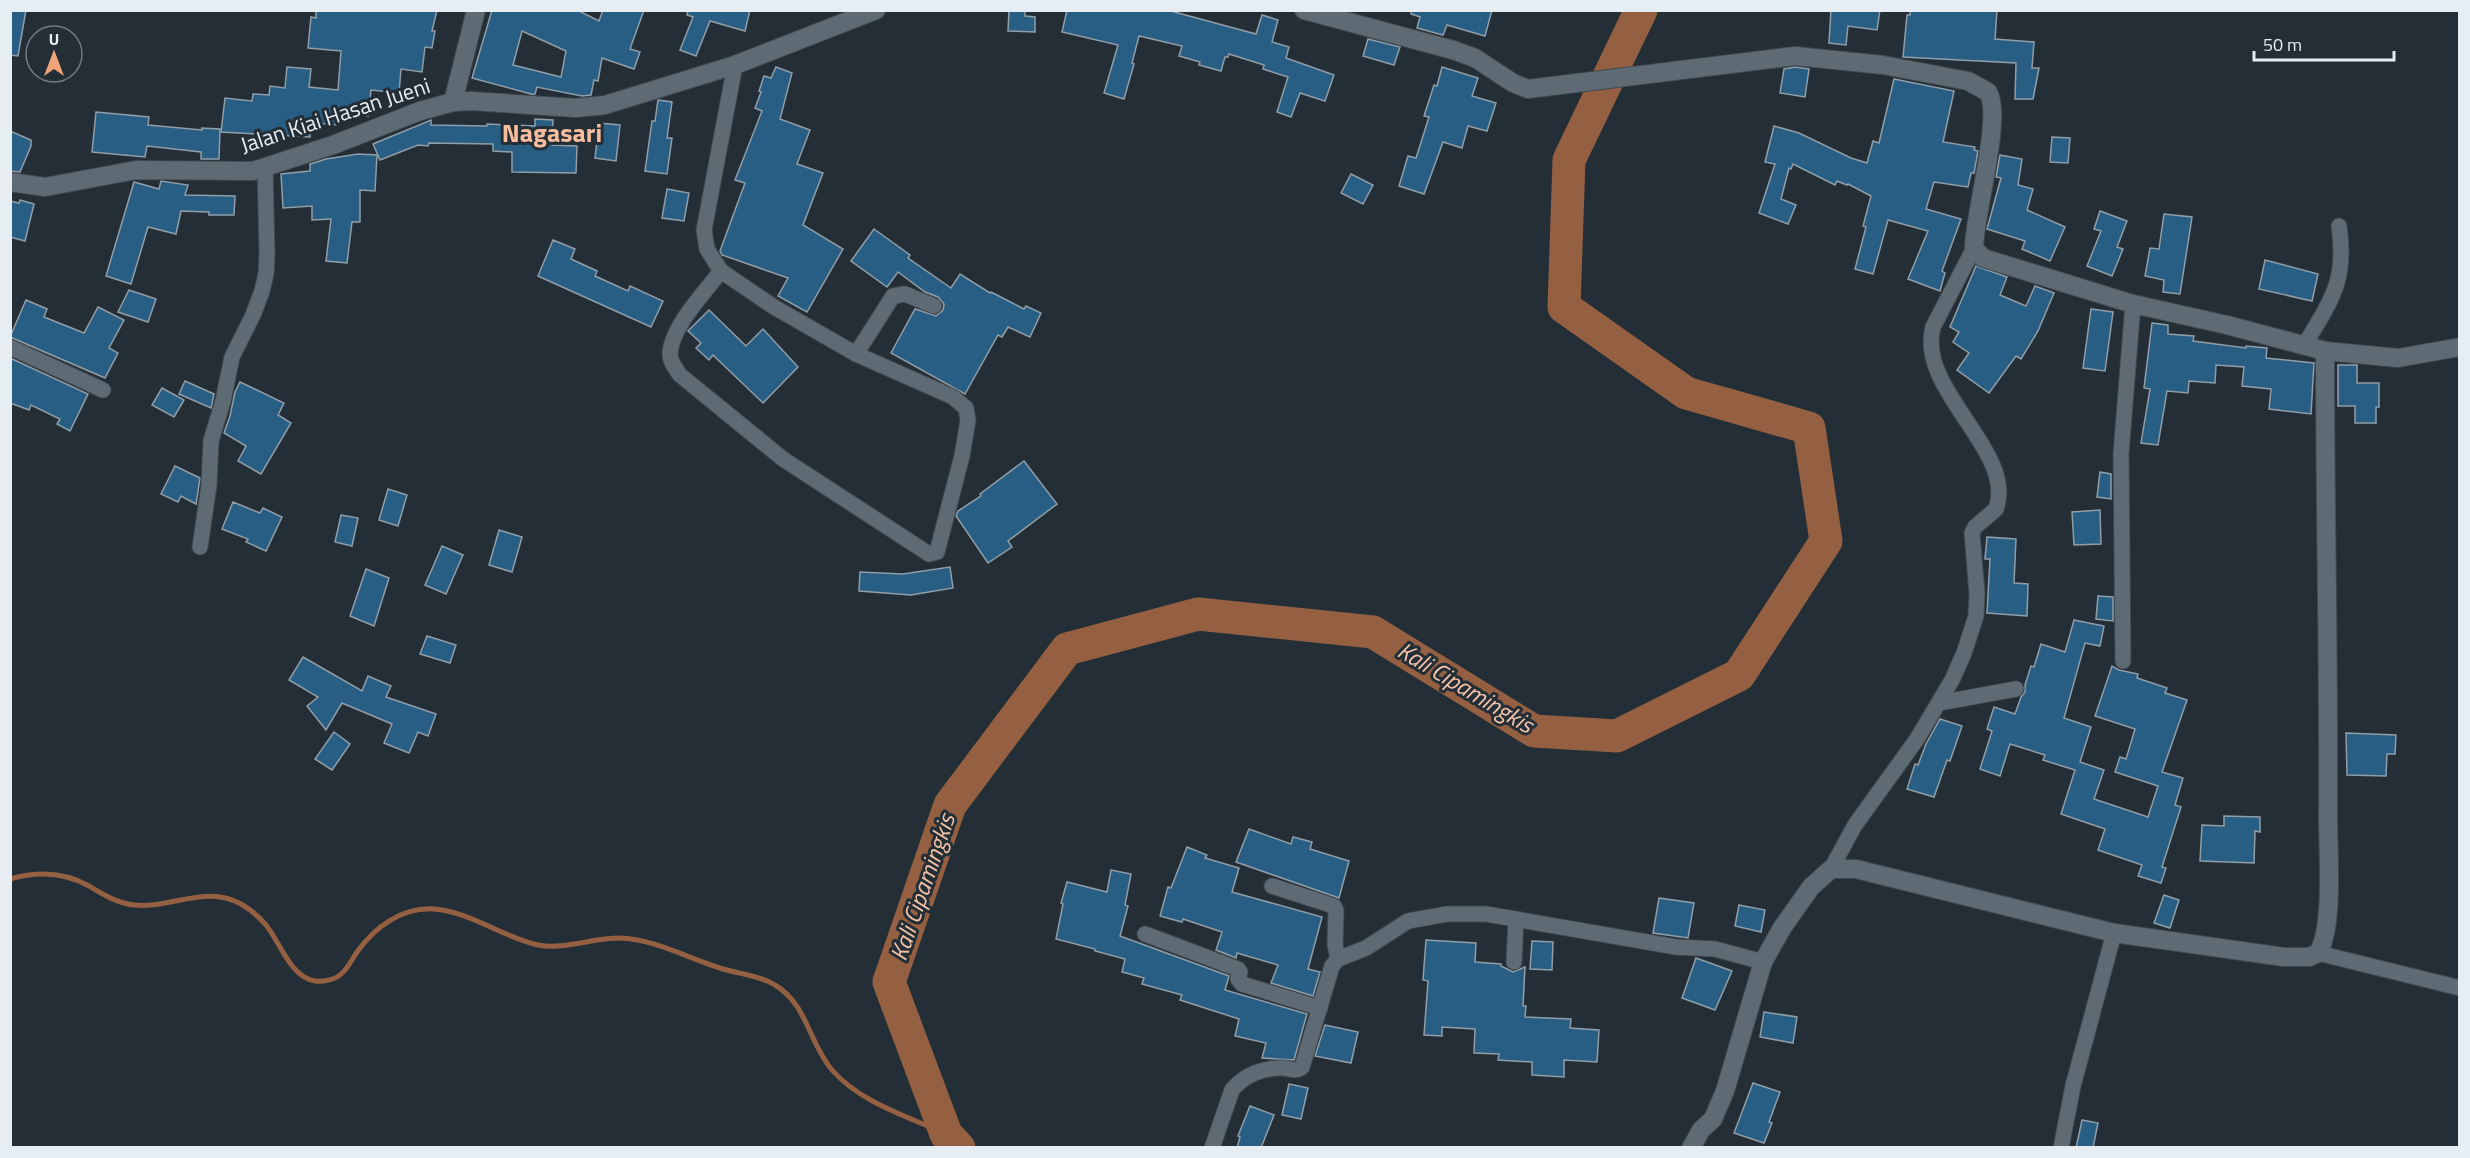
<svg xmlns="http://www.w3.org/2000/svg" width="2470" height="1158" viewBox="0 0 2470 1158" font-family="'Titillium Web',sans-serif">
	<rect width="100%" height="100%" fill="#242e36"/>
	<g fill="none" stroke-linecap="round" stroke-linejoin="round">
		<path stroke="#956042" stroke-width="5" d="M10,879C38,871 64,872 89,886C104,895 117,903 134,905C170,909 207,884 241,904C250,909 259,917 266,925C280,942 290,977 315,981C323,982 335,980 341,974C348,969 352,959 357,952C375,927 402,907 434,909C471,912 502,937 538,945C565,950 591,938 619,938C655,939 689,959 723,969C740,974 761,976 775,985C807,1004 809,1043 832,1070C861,1103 907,1116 946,1134"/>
		<path stroke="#956042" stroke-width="33" d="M959,1148L946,1134L889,982L950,805L1067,649L1198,614L1373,632L1534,731L1617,736L1739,675L1826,541L1809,428L1686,393L1564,307L1569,160L1641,10"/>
	</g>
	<g fill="#285e83" stroke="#919ea8" stroke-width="1.5" fill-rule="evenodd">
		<path d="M10,10H26L18,56L10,55Z"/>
		<path d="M316,10H437L432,31H435L432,48L425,47L422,72L401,69L399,93L371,90L368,116L338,112L336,125L310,122V137L221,132L225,98L252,101L253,94L269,95L270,86L285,88L287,67L311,69L309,87L338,90L341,51L308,48L311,17L316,18Z"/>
		<path d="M492,10H577L599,21L603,10H644L630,49L640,52L634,69L602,58L598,81L594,80L591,95L582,96L537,87L535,94H531L472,78ZM522,31L566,51L561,77L513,65Z"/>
		<path d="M688,10H750L745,31L710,21L696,56L680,50L693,17L687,15Z"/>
		<path d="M1009,10H1025V16L1035,17V32L1008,31Z"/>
		<path d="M1067,10H1167L1256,34L1262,15L1278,20L1272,42L1289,47L1286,58L1334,75L1325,101L1300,93L1291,117L1277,112L1288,77L1263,69L1264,65L1229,54L1228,57H1225L1221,71L1199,65L1200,62L1179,56L1182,46L1139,36L1132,63L1134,64L1124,99L1104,93L1118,45L1062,32Z"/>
		<path d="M1411,10H1492L1485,36L1447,25L1443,35L1417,28L1420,17L1411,14Z"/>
		<path d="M1831,10H1880L1877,30L1848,26L1846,45L1829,43Z"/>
		<path d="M1910,10H1997L1995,39L2034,42L2032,68H2039L2033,99H2015L2016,63L1903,57L1907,15H1910Z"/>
		<path d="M1368,39L1400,47L1394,65L1363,56Z"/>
		<path d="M776,67L792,73L780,119L810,130L797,164L823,173L803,225L843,249L807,312L778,296L788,278L722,255L720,251L745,183L735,180L762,111L755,108L761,92L759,91L764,76L771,78Z"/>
		<path d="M1442,67L1478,78L1472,96L1496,103L1487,131L1468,126L1462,148L1443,142L1424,194L1399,186L1408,156L1416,158L1429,117L1424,116L1434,85L1437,86Z"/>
		<path d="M1795,67L1809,69L1805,97L1780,93L1784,69Z"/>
		<path d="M1894,79L1954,91L1943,142L1975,147L1974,150L1978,151L1974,173H1971L1968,187L1934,182L1926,209L1961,219L1942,271L1945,273L1940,291L1908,279L1928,231L1888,220L1873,274L1855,269L1866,227L1863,226L1871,196L1848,184L1847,185L1837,181L1835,185L1793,164L1791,169L1789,168L1781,199L1796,205L1788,224L1759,213L1775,164L1765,162L1774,126L1799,133L1851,158L1867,163L1873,141L1879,143Z"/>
		<path d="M658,100L672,102L667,138H672L667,174L645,171L652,121H655Z"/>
		<path d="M96,112L149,117L148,125L202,130V128L220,129L219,159H201V152L147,146L145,157L92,152Z"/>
		<path d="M535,119L553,120L552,145L577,146L576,173L512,172V152L493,151V144L429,143L428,146L418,145L380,160L373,144L431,120V125L487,126V124L535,126Z"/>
		<path d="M599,123L620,125L616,161L595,158Z"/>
		<path d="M10,131L31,140V146L20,172L10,171Z"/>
		<path d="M2052,137L2070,138L2068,163L2050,162Z"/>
		<path d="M358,154L377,155L375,191L360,190V222H352L347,263L326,261L331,219L312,220V206L283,208L281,174L310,171V164L326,159Z"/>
		<path d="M2000,155L2022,159L2018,185L2033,189L2027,210L2065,227L2050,261L2022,249L2025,241L1987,229L2001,178L1996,177Z"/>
		<path d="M1351,174L1373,185L1363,204L1341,193Z"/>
		<path d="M161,181L188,185L185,195L235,196L234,215H209V212L181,211L176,234L148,227L131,284L106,276L134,182L159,189Z"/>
		<path d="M667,189L689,193L684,221L662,218Z"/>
		<path d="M20,200L34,204L25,241L10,237V201L19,203Z"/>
		<path d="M2100,211L2127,221L2117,247L2123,249L2112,276L2087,266L2101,231L2094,229Z"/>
		<path d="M2164,214L2192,217L2180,294L2163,292L2164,280L2145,276L2150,248L2159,249Z"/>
		<path d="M874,229L910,255L908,258L951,288L960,274L990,293L991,292L1024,309L1026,306L1041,313L1030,337L1008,327L1002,337L998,335L965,394L891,353L915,309L936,316L943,310L944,304L938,297L925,292L898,272L887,287L851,261Z"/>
		<path d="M553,240L575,249L571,259L597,271L595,276L628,291L630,286L663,301L651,327L538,276Z"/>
		<path d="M2265,260L2318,274L2312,301L2259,289Z"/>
		<path d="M1976,266L2007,277L2000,295L2026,306L2035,286L2054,293L2038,331L2021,359L2016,356L1989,393L1957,370L1969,353L1953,342L1959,332L1950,327Z"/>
		<path d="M129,290L156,299L148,322L118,312Z"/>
		<path d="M26,300L47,309L44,317L84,333L98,307L124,320L109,348L118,353L105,378L10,337Z"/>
		<path d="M2091,309L2113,312L2105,371L2083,368Z"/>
		<path d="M709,310L746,346L763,329L798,367L763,403L713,355L709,360L696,348L701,343L688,331Z"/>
		<path d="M2152,323L2168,325V334L2194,336L2193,341L2246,348V346L2267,348L2266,358L2314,363L2311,414L2269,409L2271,389L2242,386L2244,367L2216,365L2215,383L2189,381L2188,393L2167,391L2158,445L2141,443L2150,389L2144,388Z"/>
		<path d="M10,358L88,394L70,431L57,424L60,419L31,405L29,410L10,403Z"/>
		<path d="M2338,365H2357V383H2379V407H2376V423H2355V406H2338Z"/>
		<path d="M185,381L214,394L211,408L179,394Z"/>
		<path d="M240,382L284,403L278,415L291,423L261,474L238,461L246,446L224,433L230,416L235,392Z"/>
		<path d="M162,388L184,400L174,417L152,405Z"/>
		<path d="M1024,461L1057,504L1008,541L1012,547L988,563L956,516L958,511L981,496L980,494Z"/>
		<path d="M175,466L200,478L196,504L181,496L178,502L161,494Z"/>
		<path d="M2100,472L2111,474V499L2097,497Z"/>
		<path d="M388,489L407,495L398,526L379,520Z"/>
		<path d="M233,502L260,513L263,508L282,517L266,551L246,542L248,539L222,529Z"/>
		<path d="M2100,510L2101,544L2074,545L2072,512Z"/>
		<path d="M341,515L358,518L352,546L335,542Z"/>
		<path d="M499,530L522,537L512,572L489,565Z"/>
		<path d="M1987,537L2016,539L2014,583L2028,584L2027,616L1987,613L1990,559H1985Z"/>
		<path d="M442,546L463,555L446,594L425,585Z"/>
		<path d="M950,567L953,588L911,595L859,591L860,572L903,574Z"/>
		<path d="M366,569L389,578L374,626L350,616Z"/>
		<path d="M2098,596L2113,597V621L2096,619Z"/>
		<path d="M2074,620L2104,626L2100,646L2085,643L2064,718L2091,727L2080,762L2104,770L2094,799L2148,817L2158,786L2115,772L2120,757L2126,759L2135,729L2095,716L2112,666L2119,670L2138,674L2137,678L2167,688L2165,693L2187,700L2162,772L2183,778L2175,805L2181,807L2162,867L2166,868L2161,883L2138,876L2142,865L2098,850L2105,829L2061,814L2075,770L2043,760L2045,755L2010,744L2000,776L1980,769L1992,731L1987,729L1994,707L2015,714L2021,697L2025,692V685L2031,666L2034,667L2041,644L2065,652Z"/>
		<path d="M427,636L456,645L450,663L420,654Z"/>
		<path d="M303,657L362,691L368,676L391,686L386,697L436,714L428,736L418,732L409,753L384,743L392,724L342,703L326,730L307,706L318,697L289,680Z"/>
		<path d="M1940,719L1962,726L1950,761L1947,760L1934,797L1907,789L1915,764L1918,765L1926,744Z"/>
		<path d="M334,732L350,744L332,770L315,759Z"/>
		<path d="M2346,733L2396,735L2395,754H2387L2386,776L2347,775Z"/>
		<path d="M2224,816L2260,817V832L2255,831L2254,863L2200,861L2202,825L2224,826Z"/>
		<path d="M1249,829L1291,844L1293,837L1312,842L1310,849L1349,861L1339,898L1236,862Z"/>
		<path d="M1187,847L1207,855L1205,858L1239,868L1232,892L1322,917L1308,969L1320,972L1313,996L1271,983L1278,965L1237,953L1236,958L1216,950L1222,932L1183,919L1182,922L1160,916L1168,887L1171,888Z"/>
		<path d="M1111,870L1131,874L1125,905L1128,906L1120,936L1229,976L1225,990L1307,1014L1294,1060L1262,1058L1266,1043L1235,1036L1239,1019L1180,1000L1182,995L1142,984L1144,978L1122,972L1125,959L1095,951V949L1056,939L1063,904L1061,903L1067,882L1107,892Z"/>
		<path d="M2164,895L2179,900L2170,928L2154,923Z"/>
		<path d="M1659,898L1694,903L1688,938L1653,933Z"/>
		<path d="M1739,905L1765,910L1761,932L1735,926Z"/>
		<path d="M1426,940L1476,943L1475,962L1501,964V966L1513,972L1525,967L1523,1006H1526L1525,1017L1571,1019L1570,1028L1599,1030L1597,1062L1564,1060V1077L1532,1075V1062L1498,1060L1499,1054L1474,1053L1475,1029L1442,1027V1036L1424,1035L1428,981L1423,980Z"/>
		<path d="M1532,941L1553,942L1552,970L1530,969Z"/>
		<path d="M1696,958L1732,971L1715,1010L1682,998Z"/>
		<path d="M1764,1012L1797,1017L1793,1043L1760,1037Z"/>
		<path d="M1325,1025L1358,1032L1351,1063L1315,1056Z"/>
		<path d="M1753,1083L1780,1092L1769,1122L1772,1123L1764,1143L1734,1133Z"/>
		<path d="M1289,1084L1308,1088L1301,1119L1282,1115Z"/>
		<path d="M1250,1106L1274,1115L1261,1148H1237L1240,1137L1238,1136Z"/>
		<path d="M2082,1120L2098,1123L2093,1148H2076Z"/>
	</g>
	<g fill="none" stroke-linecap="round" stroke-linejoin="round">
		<g stroke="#414a50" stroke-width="17">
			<g id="street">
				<path d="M721,271C705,292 671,327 670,354C670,362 676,369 680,375L783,459L929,554L937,552L962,456L968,420L966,408L953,397L856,354L774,307L721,271L707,249L704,230L735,65"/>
				<path d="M2304,346C2331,300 2347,282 2339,226"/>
				<path d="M10,347L103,390"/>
				<path d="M856,354L893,296L905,294L934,306"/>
				<path d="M200,547L209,485L211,441L223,401L232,357L253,315L262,291L266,274L267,254L265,168"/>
				<path d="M2123,661L2121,454L2133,304"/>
				<path d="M1939,703L2016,689"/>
				<path d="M1831,869L1855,825L1917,739L1952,680L1964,653L1976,616L1977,594L1972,533L1975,527L1996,509C2017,451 1916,390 1933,327L1974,248"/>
				<path d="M1272,886L1334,906L1336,910L1335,945L1338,959"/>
				<path d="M1145,934L1238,969L1240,972L1238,979L1242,984L1320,1008"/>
				<path d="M2318,953L2460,988"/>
				<path d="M1514,962L1516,919"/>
				<path d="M1212,1148L1232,1090C1244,1075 1264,1067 1284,1068C1291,1069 1296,1072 1302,1067L1332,966L1338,959L1366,948L1408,921L1447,914H1486L1676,947L1715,949L1763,962"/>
				<path d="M2061,1148L2073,1086L2114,933"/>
			</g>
		</g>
		<g stroke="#414a50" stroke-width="20">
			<g id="secondary">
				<path d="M1304,10L1453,50L1475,58L1513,83L1528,89L1795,56L1883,65L1968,81L1988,92C2003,116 1974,215 1974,248L1983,258L2133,304L2227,325L2325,351L2398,358L2460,347"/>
				<path d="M453,102L476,10"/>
				<path d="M10,182L45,187L136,170L253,171L333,145L420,111L453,102L471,101L576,108L605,105L735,65L876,10"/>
				<path d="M1691,1148L1701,1130L1713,1119L1725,1091L1763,962L1782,928L1811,887L1831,869H1856L2114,933L2284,957H2309L2318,953C2334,928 2328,850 2328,818C2329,663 2325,507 2325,351"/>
			</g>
		</g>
		<use href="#street" stroke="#5f6b74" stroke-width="15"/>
		<use href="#secondary" stroke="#5f6b74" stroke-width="18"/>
	</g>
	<g text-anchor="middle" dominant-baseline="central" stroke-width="6" stroke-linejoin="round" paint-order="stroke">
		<g font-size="22" fill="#e7eef3" stroke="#242e36">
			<text transform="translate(335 115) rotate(-18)">Jalan Kiai Hasan Jueni</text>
		</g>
		<g font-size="24" font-style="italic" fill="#f4c3a8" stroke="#242e36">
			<text transform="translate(1466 687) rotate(31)">Kali Cipamingkis</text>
			<text transform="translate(922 887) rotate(-71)">Kali Cipamingkis</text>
		</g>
		<g font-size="26" font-weight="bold" fill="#f8bd9e" stroke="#242e36">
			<text x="552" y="132">Nagasari</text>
		</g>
	</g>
	<rect width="2470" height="1158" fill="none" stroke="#e7eef3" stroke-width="24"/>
	<g transform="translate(54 54)"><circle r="28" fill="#242e36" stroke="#727b82" stroke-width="1.5"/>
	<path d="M0-4.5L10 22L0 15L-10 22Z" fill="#f0a378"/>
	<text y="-9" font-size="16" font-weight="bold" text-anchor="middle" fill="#e7eef3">U</text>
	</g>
	<path d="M2254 51v9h140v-9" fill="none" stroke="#e7eef3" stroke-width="3"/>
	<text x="2263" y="51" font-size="18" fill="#e7eef3" stroke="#242e36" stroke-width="4.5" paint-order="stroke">50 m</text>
</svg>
